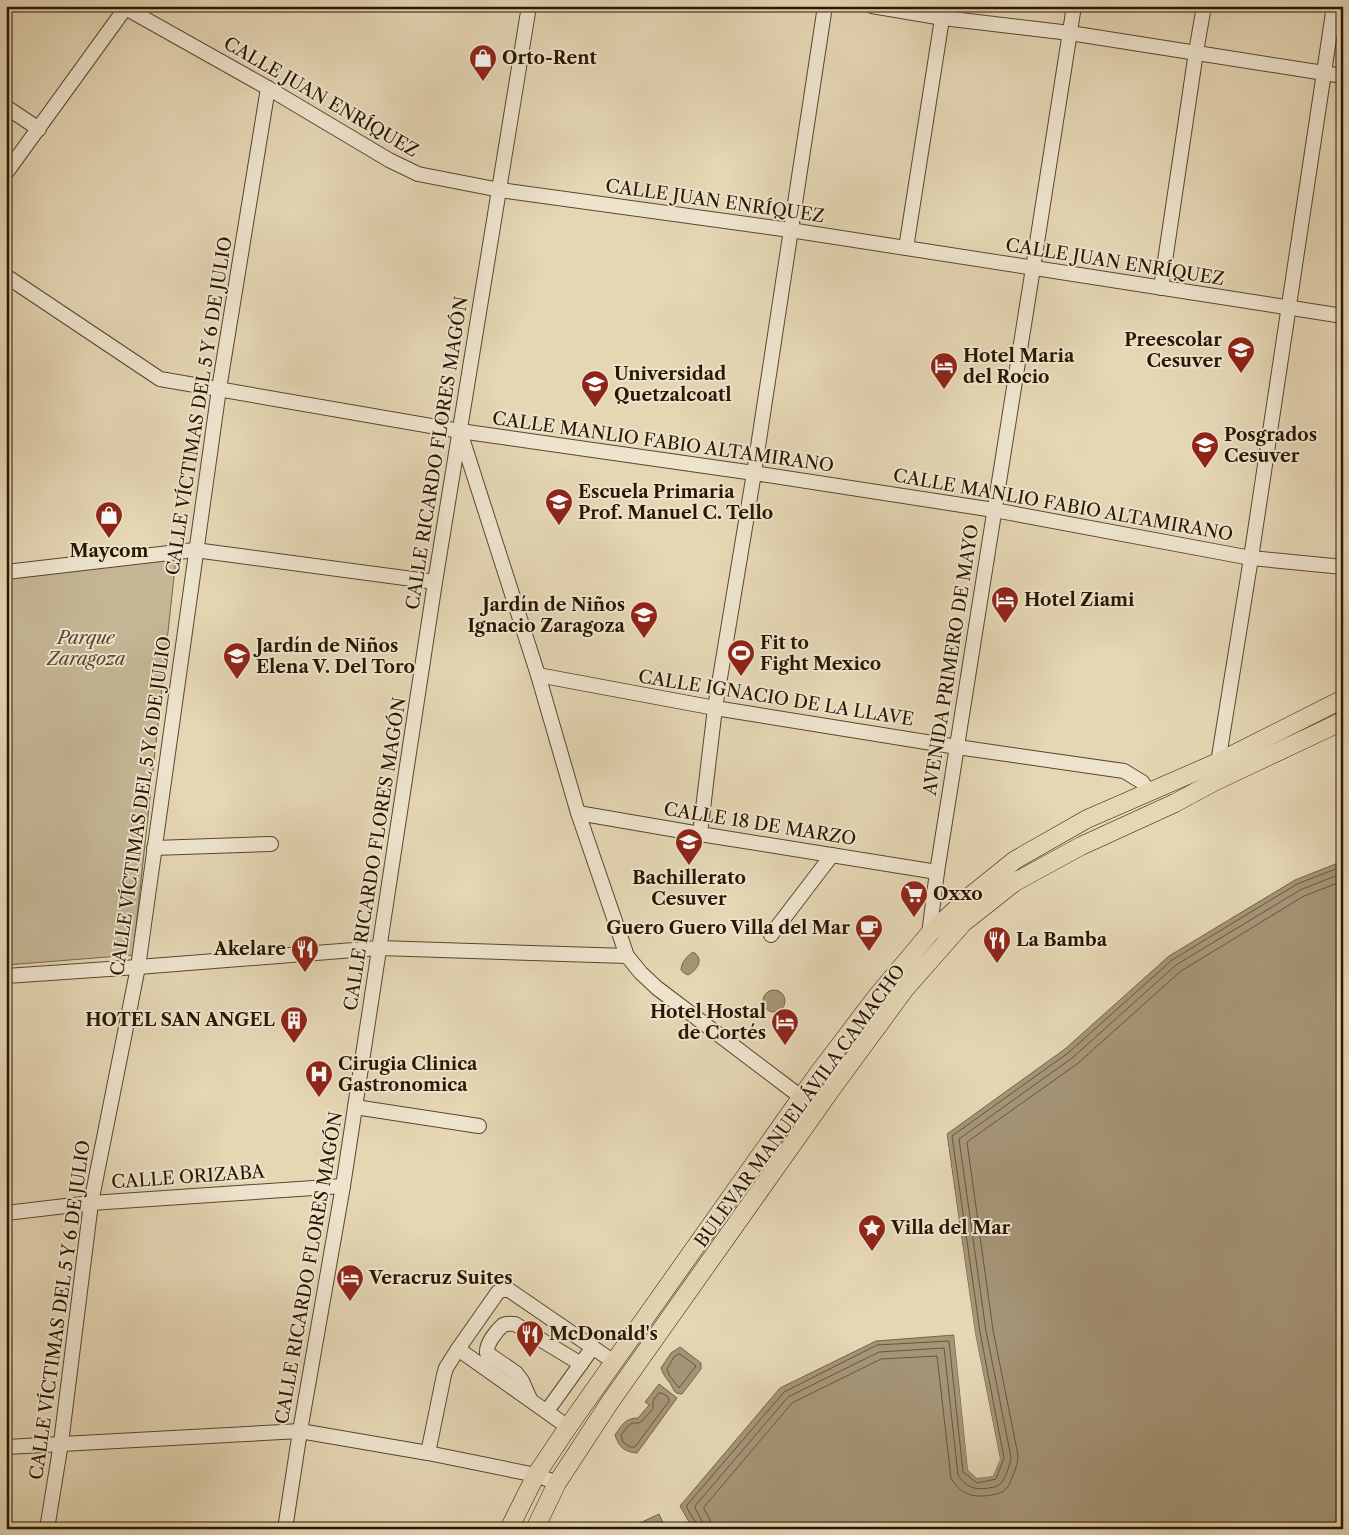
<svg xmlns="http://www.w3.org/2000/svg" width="1349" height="1535" viewBox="0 0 1349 1535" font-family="'Libre Caslon Text',serif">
	<rect width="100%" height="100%" fill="#e5d6b4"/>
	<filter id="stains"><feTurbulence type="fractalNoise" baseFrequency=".004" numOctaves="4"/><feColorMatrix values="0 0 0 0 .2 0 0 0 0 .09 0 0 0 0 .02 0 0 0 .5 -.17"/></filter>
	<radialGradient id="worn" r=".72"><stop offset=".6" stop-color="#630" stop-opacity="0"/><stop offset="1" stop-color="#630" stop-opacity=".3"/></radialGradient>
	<path fill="#c5b695" stroke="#77664a" d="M176,558L133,955L6,965V578Z"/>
	<g fill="#a59577" stroke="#736347">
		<path d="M1343,861V1529H693L680,1506L780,1388L876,1341L954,1335L968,1470L977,1478L993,1476L1000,1458L975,1333L947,1134L1065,1049L1169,956L1295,880Z"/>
		<path d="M693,952C705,959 697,970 688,975L684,973L681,970C681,963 687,956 693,952Z"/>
		<circle cx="774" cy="1001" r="11"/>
		<path d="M680,1347L701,1363V1369L682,1394C673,1394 674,1389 670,1383C665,1377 664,1376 661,1368L671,1353Z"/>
		<path d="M659,1384L677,1398L637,1453C624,1452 619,1447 615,1435C622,1425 625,1418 638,1418L649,1405L645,1402Z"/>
		<path d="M659,1514L666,1529H627Z"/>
	</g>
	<path fill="#e5d6b4" d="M946,1131L975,1333L1000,1459L993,1476L977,1478L968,1470L954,1333L957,1335L970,1469L978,1475L991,1473L997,1458L972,1333L944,1134Z"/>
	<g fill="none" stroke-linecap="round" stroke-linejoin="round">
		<g stroke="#67563c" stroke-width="1">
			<path d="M680,1354L696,1366L679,1388L669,1375L667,1369L674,1357Z"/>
			<path d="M659,1393H662L668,1397L669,1401L635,1447H630L623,1442L621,1435L628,1426L632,1423H639L642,1421L653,1409V1401Z"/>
			<path d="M697,1529V1525L687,1508V1505L784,1392L877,1345L949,1341L963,1472L977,1483L996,1479L1004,1458L980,1332L952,1136L1068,1053L1172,960L1297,884L1343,866"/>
			<path d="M703,1529V1523L695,1508V1506L788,1397L879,1352L944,1348L958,1475C967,1488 975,1490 989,1488C994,1487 998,1487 1001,1483C1006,1478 1010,1464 1011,1457L986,1331L959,1139L1072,1058L1176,965L1300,890L1343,873"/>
			<path d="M711,1529L710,1520L704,1509V1507L792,1403L881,1359L937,1356L951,1478C961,1495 973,1498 992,1495C997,1494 1002,1493 1006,1489C1010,1485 1011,1480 1013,1475C1016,1468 1018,1463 1018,1455L993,1330L967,1142L1077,1064L1181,971L1304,896L1343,881"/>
		</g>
		<g stroke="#58472d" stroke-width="16">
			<g id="minor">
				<path d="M122,6L268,88L389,160L418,174L500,190L790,230L1343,316"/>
				<path d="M872,6L943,18L1070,33L1343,76"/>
				<path d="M6,107L39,129"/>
				<path d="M6,173L127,6"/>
				<path d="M906,248L944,6"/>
				<path d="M6,276L160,379L460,431L754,473L994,510L1251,558L1343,567"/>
				<path d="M1161,288L1196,52L1204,6"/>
				<path d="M461,435L538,675L578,813L627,956L641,973L657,988L801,1097"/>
				<path d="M6,572L195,550L435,582"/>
				<path d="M538,675L715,708L957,747L1124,771L1142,782L1149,792"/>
				<path d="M1217,769L1251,558L1334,6"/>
				<path d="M578,813L700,834L937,872"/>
				<path d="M700,834L715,708L754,473L825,6"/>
				<path d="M154,848L271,844"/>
				<path d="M929,934L937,872L1033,268L1074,6"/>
				<path d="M771,935L832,855"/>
				<path d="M6,976L138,967L379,948L627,956"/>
				<path d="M355,1107L479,1126"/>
				<path d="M6,1213L91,1203L343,1186"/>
				<path d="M530,1399L522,1381L516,1373L487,1353C486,1344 496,1331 503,1325C507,1323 511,1324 515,1324L581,1364"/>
				<path d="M547,1411L593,1347"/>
				<path d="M568,1427L458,1349L498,1292L502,1290H509L614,1362"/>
				<path d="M6,1447L300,1431L428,1453L536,1475L557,1483"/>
				<path d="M428,1453L444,1375L446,1368L458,1349"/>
				<path d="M47,1529L61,1443L91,1203L138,967L219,389L268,88"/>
				<path d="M285,1529L300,1431L343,1186L435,582L529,6"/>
			</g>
		</g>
		<g stroke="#291700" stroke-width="19">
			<g id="major">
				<path d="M509,1529L536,1475L568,1427L817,1075L877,996L929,934L969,897L1015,860L1087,819L1218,762L1343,699"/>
				<path d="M535,1529L557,1483L610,1402L833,1087L905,989L963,923L1015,882L1081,846L1175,803L1214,782L1343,721"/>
			</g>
		</g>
		<use href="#minor" stroke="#eee4ce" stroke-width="14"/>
		<use href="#major" stroke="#e5d6b4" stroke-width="18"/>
	</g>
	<defs>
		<g id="shop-pin" transform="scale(1.4375)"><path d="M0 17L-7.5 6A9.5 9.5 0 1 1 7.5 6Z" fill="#8f2418" stroke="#eee4ce"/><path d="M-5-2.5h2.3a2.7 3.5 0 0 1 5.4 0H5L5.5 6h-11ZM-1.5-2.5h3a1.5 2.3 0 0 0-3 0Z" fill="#fff"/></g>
		<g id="school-pin" transform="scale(1.4375)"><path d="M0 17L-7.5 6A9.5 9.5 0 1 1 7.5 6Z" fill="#8f2418" stroke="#eee4ce"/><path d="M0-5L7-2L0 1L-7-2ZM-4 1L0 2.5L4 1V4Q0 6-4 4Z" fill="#fff"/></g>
		<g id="hotel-pin" transform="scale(1.4375)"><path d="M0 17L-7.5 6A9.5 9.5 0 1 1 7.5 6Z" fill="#8f2418" stroke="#eee4ce"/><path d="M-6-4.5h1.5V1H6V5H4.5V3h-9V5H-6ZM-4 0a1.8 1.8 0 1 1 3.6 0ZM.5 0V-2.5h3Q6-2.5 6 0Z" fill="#fff"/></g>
		<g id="university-pin" transform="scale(1.4375)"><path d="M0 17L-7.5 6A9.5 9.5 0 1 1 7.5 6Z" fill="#8f2418" stroke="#eee4ce"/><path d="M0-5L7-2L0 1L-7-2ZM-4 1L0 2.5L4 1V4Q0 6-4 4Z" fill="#fff"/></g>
		<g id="stadium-pin" transform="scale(1.4375)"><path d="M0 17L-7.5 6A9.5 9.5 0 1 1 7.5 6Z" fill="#8f2418" stroke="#eee4ce"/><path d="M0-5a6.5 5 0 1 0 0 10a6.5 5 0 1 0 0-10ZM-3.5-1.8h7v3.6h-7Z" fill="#fff"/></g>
		<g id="supermarket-pin" transform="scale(1.4375)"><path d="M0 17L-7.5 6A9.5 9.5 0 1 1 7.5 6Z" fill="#8f2418" stroke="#eee4ce"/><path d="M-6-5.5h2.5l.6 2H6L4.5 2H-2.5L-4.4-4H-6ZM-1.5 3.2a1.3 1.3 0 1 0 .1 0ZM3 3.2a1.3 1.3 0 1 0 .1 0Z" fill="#fff"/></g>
		<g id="cafe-pin" transform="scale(1.4375)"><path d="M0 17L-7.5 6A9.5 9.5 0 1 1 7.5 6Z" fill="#8f2418" stroke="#eee4ce"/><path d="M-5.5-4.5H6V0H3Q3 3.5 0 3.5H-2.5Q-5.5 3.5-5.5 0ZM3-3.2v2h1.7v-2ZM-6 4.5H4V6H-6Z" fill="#fff"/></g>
		<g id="restaurant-pin" transform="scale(1.4375)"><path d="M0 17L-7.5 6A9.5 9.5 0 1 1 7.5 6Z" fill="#8f2418" stroke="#eee4ce"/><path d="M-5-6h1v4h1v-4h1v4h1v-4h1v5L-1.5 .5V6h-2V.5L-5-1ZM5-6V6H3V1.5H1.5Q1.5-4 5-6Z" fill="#fff"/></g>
		<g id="building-pin" transform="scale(1.4375)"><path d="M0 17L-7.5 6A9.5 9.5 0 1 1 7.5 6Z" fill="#8f2418" stroke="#eee4ce"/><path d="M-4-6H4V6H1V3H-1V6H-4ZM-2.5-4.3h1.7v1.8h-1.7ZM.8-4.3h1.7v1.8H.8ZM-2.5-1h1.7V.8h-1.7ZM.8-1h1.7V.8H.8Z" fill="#fff"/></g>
		<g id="hospital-pin" transform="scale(1.4375)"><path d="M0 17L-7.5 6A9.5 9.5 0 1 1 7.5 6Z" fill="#8f2418" stroke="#eee4ce"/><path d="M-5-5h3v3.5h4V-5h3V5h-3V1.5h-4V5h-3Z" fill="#fff"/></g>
		<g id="sight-pin" transform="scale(1.4375)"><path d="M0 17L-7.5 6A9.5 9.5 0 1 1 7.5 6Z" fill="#8f2418" stroke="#eee4ce"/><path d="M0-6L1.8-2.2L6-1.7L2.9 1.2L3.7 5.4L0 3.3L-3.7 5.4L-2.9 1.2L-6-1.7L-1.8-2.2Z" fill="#fff"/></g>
	</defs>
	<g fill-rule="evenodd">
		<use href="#shop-pin" x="483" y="58"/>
		<use href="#school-pin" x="1241" y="350"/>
		<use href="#hotel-pin" x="944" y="366"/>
		<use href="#university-pin" x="595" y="384"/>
		<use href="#university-pin" x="1205" y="445"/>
		<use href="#school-pin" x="559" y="502"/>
		<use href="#shop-pin" x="109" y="515"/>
		<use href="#hotel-pin" x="1005" y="600"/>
		<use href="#school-pin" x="644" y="615"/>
		<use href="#stadium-pin" x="741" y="653"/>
		<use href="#school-pin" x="237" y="656"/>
		<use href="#school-pin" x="689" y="842"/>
		<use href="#supermarket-pin" x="914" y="894"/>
		<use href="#cafe-pin" x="869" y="928"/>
		<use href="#restaurant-pin" x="997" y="940"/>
		<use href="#restaurant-pin" x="305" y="949"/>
		<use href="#building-pin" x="294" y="1020"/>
		<use href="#hotel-pin" x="785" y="1022"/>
		<use href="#hospital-pin" x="319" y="1074"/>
		<use href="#sight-pin" x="872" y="1228"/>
		<use href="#hotel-pin" x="350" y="1278"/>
		<use href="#restaurant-pin" x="530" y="1334"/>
	</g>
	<g text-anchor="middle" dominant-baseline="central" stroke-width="4" stroke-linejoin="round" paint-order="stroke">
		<g font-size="18" font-weight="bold" fill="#291700" stroke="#eee4ce" text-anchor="start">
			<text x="502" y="58">Orto-Rent</text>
			<text x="1222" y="340" text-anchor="end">Preescolar<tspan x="1222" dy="21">Cesuver</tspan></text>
			<text x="963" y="356">Hotel Maria<tspan x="963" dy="21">del Rocio</tspan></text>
			<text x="614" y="374">Universidad<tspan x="614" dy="21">Quetzalcoatl</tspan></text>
			<text x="1224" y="435">Posgrados<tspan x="1224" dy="21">Cesuver</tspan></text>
			<text x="578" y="492">Escuela Primaria<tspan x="578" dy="21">Prof. Manuel C. Tello</tspan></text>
			<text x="109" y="551" text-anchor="middle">Maycom</text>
			<text x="1024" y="600">Hotel Ziami</text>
			<text x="625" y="605" text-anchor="end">Jardín de Niños<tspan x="625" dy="21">Ignacio Zaragoza</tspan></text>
			<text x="760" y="643">Fit to<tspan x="760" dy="21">Fight Mexico</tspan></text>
			<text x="256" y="646">Jardín de Niños<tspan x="256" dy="21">Elena V. Del Toro</tspan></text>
			<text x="689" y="878" text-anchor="middle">Bachillerato<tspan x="689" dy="21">Cesuver</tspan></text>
			<text x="933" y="894">Oxxo</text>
			<text x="850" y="928" text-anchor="end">Guero Guero Villa del Mar</text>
			<text x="1016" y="940">La Bamba</text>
			<text x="286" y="949" text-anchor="end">Akelare</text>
			<text x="766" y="1012" text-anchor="end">Hotel Hostal<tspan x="766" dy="21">de Cortés</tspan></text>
			<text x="275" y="1020" text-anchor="end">HOTEL SAN ANGEL</text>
			<text x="338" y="1064">Cirugia Clinica<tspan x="338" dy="21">Gastronomica</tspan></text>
			<text x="891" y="1228">Villa del Mar</text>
			<text x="369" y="1278">Veracruz Suites</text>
			<text x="549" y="1334">McDonald's</text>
		</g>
		<g font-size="18" fill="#291700" stroke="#eee4ce">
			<text transform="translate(321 97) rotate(30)">CALLE JUAN ENRÍQUEZ</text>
			<text transform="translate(715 201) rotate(8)">CALLE JUAN ENRÍQUEZ</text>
			<text transform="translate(1115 262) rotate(9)">CALLE JUAN ENRÍQUEZ</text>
			<text transform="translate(199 406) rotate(-81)">CALLE VÍCTIMAS DEL 5 Y 6 DE JULIO</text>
			<text transform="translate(663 442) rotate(8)">CALLE MANLIO FABIO ALTAMIRANO</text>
			<text transform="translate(437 453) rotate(-81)">CALLE RICARDO FLORES MAGÓN</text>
			<text transform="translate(1063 505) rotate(10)">CALLE MANLIO FABIO ALTAMIRANO</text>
			<text transform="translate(951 660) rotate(-81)">AVENIDA PRIMERO DE MAYO</text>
			<text transform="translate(776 698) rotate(9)">CALLE IGNACIO DE LA LLAVE</text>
			<text transform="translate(141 806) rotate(-82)">CALLE VÍCTIMAS DEL 5 Y 6 DE JULIO</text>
			<text transform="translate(760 824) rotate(9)">CALLE 18 DE MARZO</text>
			<text transform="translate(375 854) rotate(-81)">CALLE RICARDO FLORES MAGÓN</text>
			<text transform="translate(800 1106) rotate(-54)">BULEVAR MANUEL ÁVILA CAMACHO</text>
			<text transform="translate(188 1177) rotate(-4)">CALLE ORIZABA</text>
			<text transform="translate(309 1268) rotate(-80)">CALLE RICARDO FLORES MAGÓN</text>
			<text transform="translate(60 1310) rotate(-82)">CALLE VÍCTIMAS DEL 5 Y 6 DE JULIO</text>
		</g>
		<g font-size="18" font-style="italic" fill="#58472d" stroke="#eee4ce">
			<text x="86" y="638">Parque<tspan x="86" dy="21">Zaragoza</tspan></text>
		</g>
	</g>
	<rect width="1349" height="1535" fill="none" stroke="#e5d6b4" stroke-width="25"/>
	<rect x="8" y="8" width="1334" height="1520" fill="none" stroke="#291700" stroke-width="2.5"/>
	<rect x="12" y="12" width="1324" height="1510" fill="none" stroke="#291700"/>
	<rect width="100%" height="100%" filter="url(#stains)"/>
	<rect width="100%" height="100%" fill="url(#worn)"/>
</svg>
